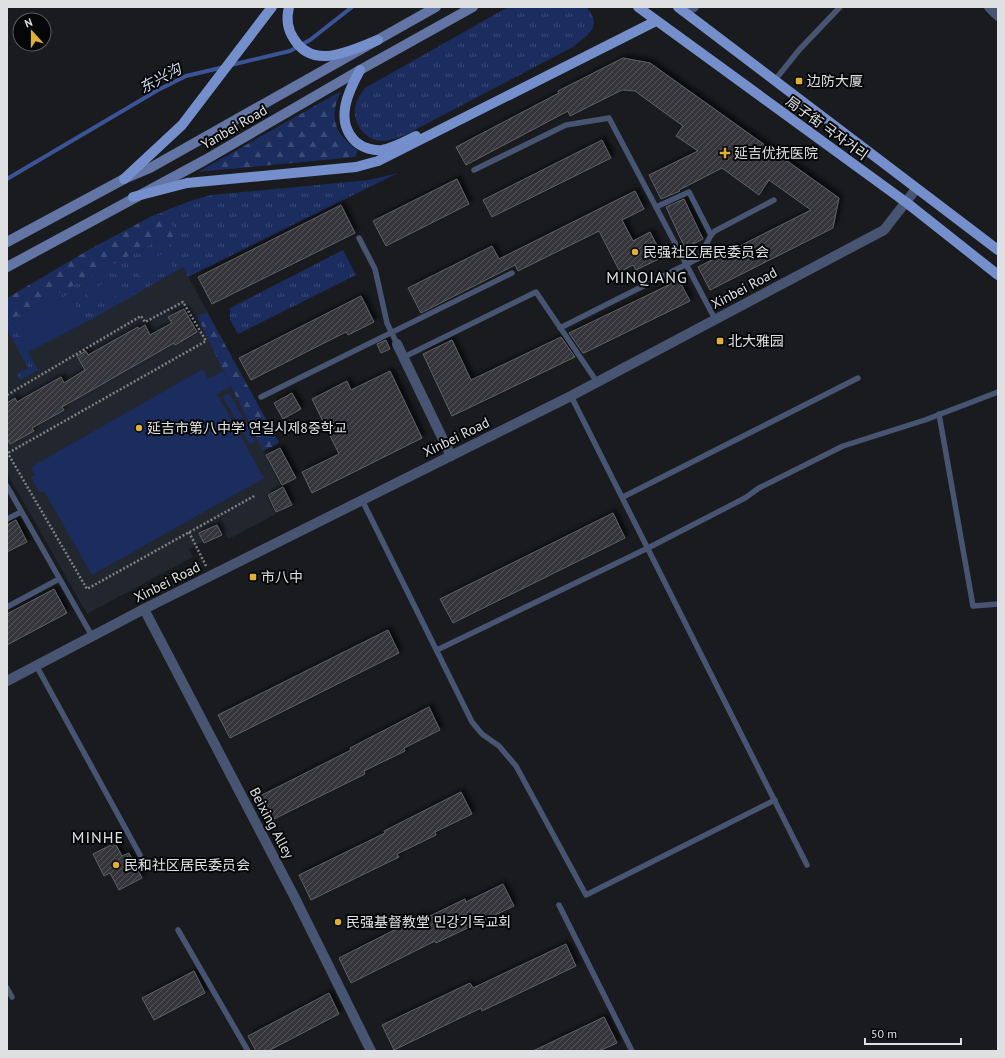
<svg xmlns="http://www.w3.org/2000/svg" width="1005" height="1058" viewBox="0 0 1005 1058" font-family="'PT Sans','Noto Sans SC','Noto Sans KR',sans-serif">
	<defs>
		<pattern id="grass-tufts" width="24" height="20" patternUnits="userSpaceOnUse"><rect width="24" height="20" fill="#1b2c5f"/><path d="M3 7l-1-3M5 7V3M7 7l1-3M15 17l-1-3M17 17v-4M19 17l1-3" fill="none" stroke="#3c4a76"/></pattern>
		<pattern id="forest-firs" width="22" height="20" patternUnits="userSpaceOnUse"><rect width="22" height="20" fill="#1b2c5f"/><path d="M5 1l3.5 6h-7zM16 11l3.5 6h-7z" fill="#3c4a76"/></pattern>
		<pattern id="building-hatch" width="6" height="6" patternUnits="userSpaceOnUse"><rect width="6" height="6" fill="#34363a"/><path d="M-1 1l2-2M0 6l6-6M5 7l2-2" fill="none" stroke="#515356"/></pattern>
		<filter id="shadow"><feDropShadow dx="3.5" dy="-3.5" stdDeviation="2" flood-color="#0009"/></filter>
	</defs>
	<rect width="100%" height="100%" fill="#191b1e"/>
	<path fill="#22262e" d="M166,236L279,443L263,451L281,487L266,495L276,514L229,539L223,532L189,549L193,557L87,614L7,473V321Z"/>
	<g fill="url(#grass-tufts)">
		<path d="M508,7H586C604,26 588,35 573,47L407,134C399,137 391,141 383,141C365,141 353,124 355,107C357,99 361,93 365,88Z"/>
		<path d="M398,173L188,277L183,267L85,323L70,294L13,323L38,370L20,380L17,374L28,368L7,329V321L166,236L177,255L164,215L152,216L190,201L211,195L369,180Z"/>
		<path d="M343,250L356,275L238,334L230,320V308Z"/>
	</g>
	<g fill="url(#forest-firs)">
		<path d="M341,91C328,119 335,133 358,151L355,157L198,172Z"/>
		<path d="M164,215C178,228 178,237 177,255L166,236L7,321V298L92,248L152,216Z"/>
		<path d="M207,312L279,443L263,451L197,317Z"/>
	</g>
	<g fill="#1b2c5f">
		<path d="M166,252L173,267L143,282L135,268Z"/>
		<path d="M116,277L124,292L93,307L86,293Z"/>
		<path d="M70,294L85,323L28,352L13,323Z"/>
		<path d="M203,369L208,379L223,371L231,386L217,394L264,478L92,575L44,491L40,493L31,477L35,475L31,467Z"/>
		<path d="M229,393L256,441L250,445L223,397Z"/>
	</g>
	<g fill="none" stroke-linecap="round" stroke-linejoin="round">
		<g stroke="#3a5496" stroke-width="4">
			<path d="M231,65L290,51L310,40L352,7"/>
			<path d="M7,179L158,90L186,76L224,67"/>
		</g>
	</g>
	<g fill="url(#building-hatch)" stroke="#5e6065" filter="url(#shadow)">
		<path d="M623,58L650,63L839,198L833,228L710,290L698,267L811,210L769,180L759,195L722,168L679,190L680,191L661,199L649,175L698,151L676,136L683,126L635,91L622,90L570,116L568,111L466,165L456,147L559,93L558,91Z"/>
		<path d="M602,140L611,158L492,217L483,200Z"/>
		<path d="M457,179L469,204L386,246L373,221Z"/>
		<path d="M635,191L644,209L622,220L633,241L650,232L663,257L636,270L633,265L620,272L599,231L518,271L515,265L421,313L408,288L492,246L499,259Z"/>
		<path d="M684,199L703,239L685,248L666,207Z"/>
		<path d="M341,205L355,233L212,304L198,277Z"/>
		<path d="M679,280L690,301L584,353H583L569,333Z"/>
		<path d="M361,296L374,322L348,335L346,332L251,380L239,358Z"/>
		<path d="M184,309L197,332L175,345L174,343L62,407L64,410L32,428L34,431L10,444L7,438V403L15,398L17,402L61,377L64,383L85,370L77,356L86,351L88,355L138,327L139,329L145,325L150,335L172,323L168,317Z"/>
		<path d="M561,337L575,357L452,416L423,354L452,340L471,380Z"/>
		<path d="M386,340L390,349L381,353L377,344Z"/>
		<path d="M390,371L422,438L312,493L302,472L339,454L312,399L347,381L351,390Z"/>
		<path d="M292,393L301,409L283,419L274,403Z"/>
		<path d="M280,448L296,478L282,485L266,455Z"/>
		<path d="M283,487L292,505L276,512L268,495Z"/>
		<path d="M613,513L625,538L453,623L440,599Z"/>
		<path d="M16,520L27,542L7,552V525Z"/>
		<path d="M217,525L222,535L204,543L199,533Z"/>
		<path d="M54,589L67,613L7,645V614Z"/>
		<path d="M388,630L399,653L230,738L218,715Z"/>
		<path d="M429,707L440,730L404,748L405,751L364,771L365,774L272,820L260,796L351,750L350,748Z"/>
		<path d="M461,792L472,814L435,832L436,835L397,854L399,857L311,900L299,875L385,833L384,831Z"/>
		<path d="M115,843L122,856L129,853L142,878L119,890L110,873L104,876L93,854Z"/>
		<path d="M503,884L514,906L436,943L435,941L351,983L339,958L424,915L426,918L465,899L466,902Z"/>
		<path d="M566,944L576,966L482,1011L481,1008L394,1050L382,1025L470,983L473,988Z"/>
		<path d="M194,971L205,993L154,1020L142,998Z"/>
		<path d="M329,993L339,1014L268,1051H256L248,1036Z"/>
		<path d="M604,1017L617,1043L599,1051H533Z"/>
	</g>
	<g fill="none" stroke-linecap="round" stroke-linejoin="round">
		<g stroke="#7e8083" stroke-width="2.5" stroke-dasharray="2 2" stroke-linecap="butt">
			<path d="M7,395L141,316L145,322L183,302L206,341L8,453"/>
			<path d="M7,452L87,589L256,495"/>
			<path d="M189,532L206,566"/>
		</g>
		<g stroke="#485572" stroke-width="5.5">
			<path d="M775,80L799,50L840,7"/>
			<path d="M474,170L566,125L609,118L715,319"/>
			<path d="M656,207L689,192L711,235"/>
			<path d="M359,238L375,269L387,323L397,344"/>
			<path d="M560,328L699,258L711,235L715,231L774,200"/>
			<path d="M404,357L536,292L597,382"/>
			<path d="M571,396L807,865"/>
			<path d="M261,397L512,273"/>
			<path d="M939,414L973,606L998,604"/>
			<path d="M7,486L92,636"/>
			<path d="M623,497L858,378"/>
			<path d="M362,500L472,722L482,734L499,746L516,766L586,895L775,800"/>
			<path d="M7,519L21,512"/>
			<path d="M7,607L59,579"/>
			<path d="M437,650L648,548L745,498L759,488L843,446L925,420L998,392"/>
			<path d="M36,665L140,855"/>
			<path d="M559,905L632,1051"/>
			<path d="M178,930L248,1051"/>
			<path d="M7,988L12,997"/>
		</g>
		<g stroke="#485572" stroke-width="10">
			<path d="M989,7L998,16"/>
			<path d="M683,11L694,7"/>
			<path d="M397,344L451,456"/>
			<path d="M144,609L294,896L371,1051"/>
		</g>
		<path stroke="#485572" stroke-width="10" d="M7,681L144,609L571,396L884,230L916,189"/>
		<g stroke="#6275a4" stroke-width="10">
			<path d="M7,242L124,179L150,168L436,7"/>
			<path d="M7,267L205,160L360,70L473,7"/>
		</g>
		<g stroke="#758fcc" stroke-width="10">
			<path d="M289,7C286,19 287,29 294,39C314,71 351,50 378,40"/>
			<path d="M638,7L907,203L998,275"/>
			<path d="M678,7L998,250"/>
			<path d="M360,70C348,92 334,121 356,142C363,148 374,151 382,150C394,148 406,141 416,136"/>
			<path d="M124,179L182,125L272,7"/>
			<path d="M133,197L187,183L356,167L378,161L656,21"/>
		</g>
	</g>
	<g fill="#dfb034" stroke="#050607" stroke-width="1.5">
		<rect x="795" y="77" width="8" height="8" rx="2"/>
		<path d="M723 147h4v4h4v4h-4v4h-4v-4h-4v-4h4z"/>
		<circle cx="635" cy="252" r="4"/>
		<rect x="716" y="337" width="8" height="8" rx="2"/>
		<circle cx="139" cy="428" r="4"/>
		<rect x="249" y="573" width="8" height="8" rx="2"/>
		<circle cx="116" cy="865" r="4"/>
		<circle cx="338" cy="922" r="4"/>
	</g>
	<g text-anchor="middle" dominant-baseline="central" stroke-width="4" stroke-linejoin="round" paint-order="stroke">
		<g font-size="14" fill="#dee0e2" stroke="#050607" text-anchor="start">
			<text x="807" y="81">边防大厦</text>
			<text x="734" y="153">延吉优抚医院</text>
			<text x="643" y="252">民强社区居民委员会</text>
			<text x="728" y="341">北大雅园</text>
			<text x="147" y="428">延吉市第八中学 연길시제8중학교</text>
			<text x="261" y="577">市八中</text>
			<text x="124" y="865">民和社区居民委员会</text>
			<text x="346" y="922">民强基督教堂 민강기독교회</text>
		</g>
		<g font-size="14" fill="#dee0e2" stroke="#050607">
			<text transform="translate(234 127) rotate(-30)">Yanbei Road</text>
			<text transform="translate(827 128) rotate(36)">局子街 국자거리</text>
			<text transform="translate(744 288) rotate(-28)">Xinbei Road</text>
			<text transform="translate(456 437) rotate(-26)">Xinbei Road</text>
			<text transform="translate(167 582) rotate(-27)">Xinbei Road</text>
			<text transform="translate(272 823) rotate(62)">Beixing Alley</text>
		</g>
		<g font-size="15" font-style="italic" fill="#d0d9ed" stroke="#050607">
			<text transform="translate(160 78) rotate(-28)">东兴沟</text>
		</g>
		<g font-size="16" letter-spacing="1" fill="#dee0e2" stroke="#050607">
			<text x="647" y="277">MINQIANG</text>
			<text x="98" y="837">MINHE</text>
		</g>
	</g>
	<rect width="1005" height="1058" fill="none" stroke="#dee0e2" stroke-width="16"/>
	<g transform="translate(32 32) rotate(339)"><circle r="19" fill="#050607" stroke="#5c5d5f"/>
	<path d="M0-3L7 15L0 10L-7 15Z" fill="#dfb034"/>
	<text y="-6" font-size="11" font-weight="bold" text-anchor="middle" fill="#dee0e2">N</text>
	</g>
	<path d="M865 1038v6h96v-6" fill="none" stroke="#dee0e2" stroke-width="2"/>
	<text x="871" y="1038" font-size="12" fill="#dee0e2" stroke="#050607" stroke-width="3" paint-order="stroke">50 m</text>
</svg>
